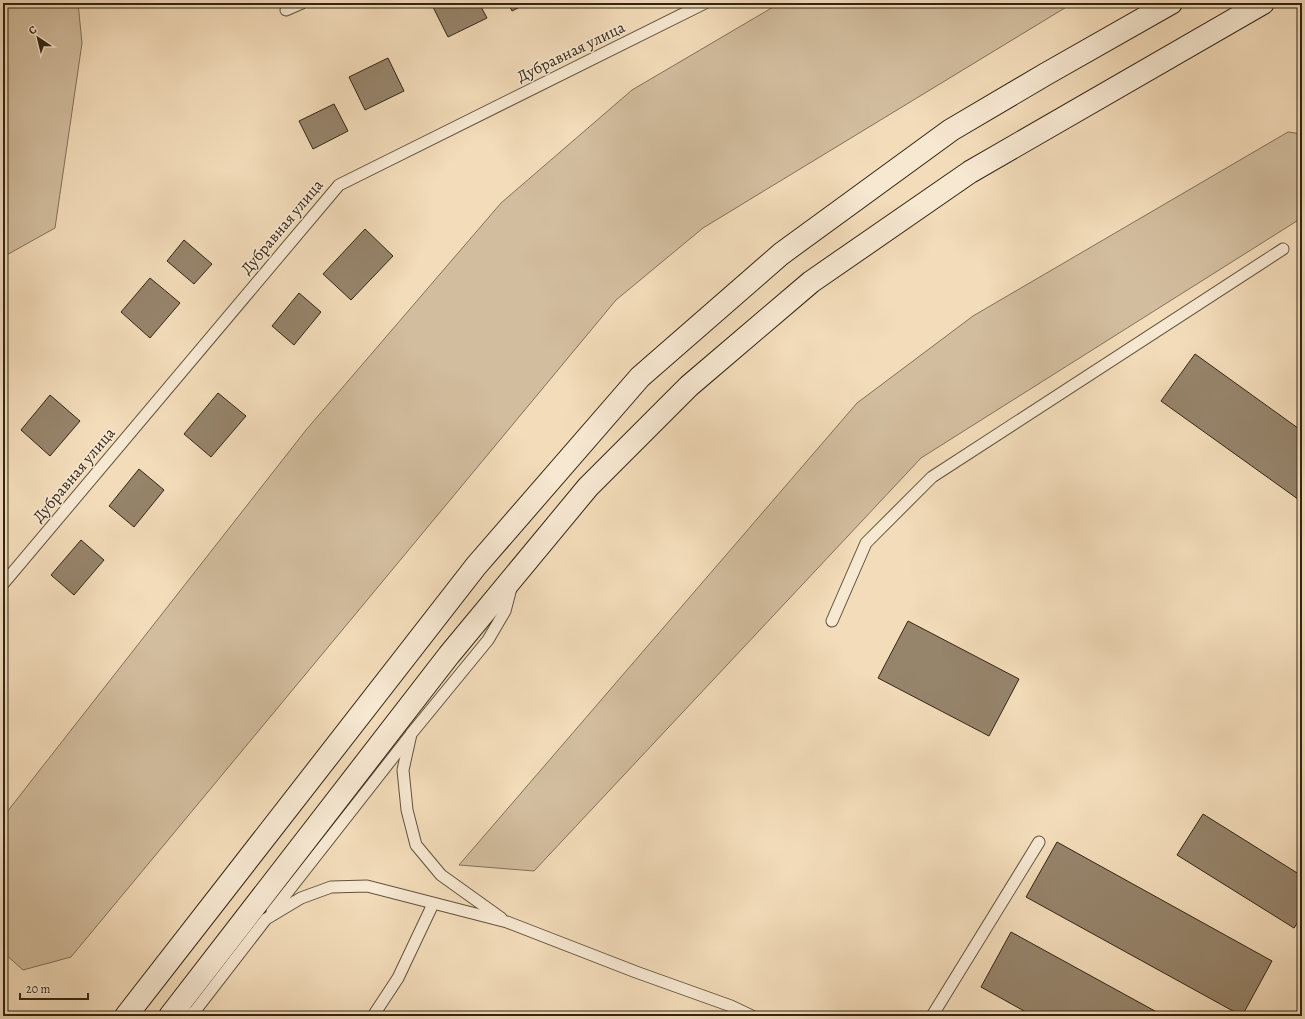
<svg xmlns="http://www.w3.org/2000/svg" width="1305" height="1019" viewBox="0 0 1305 1019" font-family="Alegreya,serif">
	<rect width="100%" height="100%" fill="#f3dcba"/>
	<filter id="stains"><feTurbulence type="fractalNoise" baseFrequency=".005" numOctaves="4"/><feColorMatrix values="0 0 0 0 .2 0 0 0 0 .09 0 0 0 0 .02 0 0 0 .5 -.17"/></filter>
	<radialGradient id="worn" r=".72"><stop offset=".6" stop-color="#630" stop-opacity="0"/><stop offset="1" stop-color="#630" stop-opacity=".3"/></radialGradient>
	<g fill="#d2bd9e" stroke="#82715a">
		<path d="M3,3H78L82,43L55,228L3,257Z"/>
		<path d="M780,3H1073L703,228L616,300L71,957L23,970L3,952V817L306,430L501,203L632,90Z"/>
		<path d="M1288,132L1302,134V216L1300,219L921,458L534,871L459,865L857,403L973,316Z"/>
	</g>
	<g fill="#96846b" stroke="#322515">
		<path d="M436,3H479L487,18L448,37L432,5Z"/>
		<path d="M508,3H528L512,11Z"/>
		<path d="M388,58L404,91L365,110L349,77Z"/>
		<path d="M334,104L348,131L313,149L299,121Z"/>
		<path d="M365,229L393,256L351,300L323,274Z"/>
		<path d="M184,240L212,264L194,284L167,261Z"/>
		<path d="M150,278L180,303L150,338L121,312Z"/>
		<path d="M299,293L321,312L294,345L272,326Z"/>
		<path d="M1195,354L1302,431V502L1161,401Z"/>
		<path d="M218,393L246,416L211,457L184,434Z"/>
		<path d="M50,395L80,421L50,456L21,430Z"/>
		<path d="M139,469L164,490L134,527L109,506Z"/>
		<path d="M81,540L104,560L74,595L51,575Z"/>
		<path d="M908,621L1019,679L989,736L878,678Z"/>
		<path d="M1203,814L1302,876V916L1294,928L1177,855Z"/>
		<path d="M1057,842L1272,961L1242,1016L1026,897Z"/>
		<path d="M1011,932L1164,1016H1033L981,987Z"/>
	</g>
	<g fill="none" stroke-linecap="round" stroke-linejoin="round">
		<g stroke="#62533e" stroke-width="13">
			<g id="lane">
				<path d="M286,10L302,3"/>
				<path d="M3,584L339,185L705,3"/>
				<path d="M832,621L866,543L932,477L1283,249"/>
				<path d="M272,912L409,737"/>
				<path d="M501,918L441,875L416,845L407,810L403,770L411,734L488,640L505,611L511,588"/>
				<path d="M189,1016L195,1011L266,919L301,898L331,887L367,886L507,922L636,972L731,1006L752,1016"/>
				<path d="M373,1016L398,978L433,904"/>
				<path d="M932,1016L1039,842"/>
			</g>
		</g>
		<g stroke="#322515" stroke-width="24">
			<g id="secondary">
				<path d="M126,1016L476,566L640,377L781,254L951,130L1046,74L1171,3"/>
				<path d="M170,1016L449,655L588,487L689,386L811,282L970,172L1263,3"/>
			</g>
		</g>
		<use href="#lane" stroke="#f7e8d2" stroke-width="11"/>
		<use href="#secondary" stroke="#f7e8d2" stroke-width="22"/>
	</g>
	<g text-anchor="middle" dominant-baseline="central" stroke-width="3" stroke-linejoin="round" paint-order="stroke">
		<g font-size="16" fill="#322515" stroke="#f7e8d2">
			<text transform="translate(571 52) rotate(-26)">Дубравная улица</text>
			<text transform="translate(282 227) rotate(-50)">Дубравная улица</text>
			<text transform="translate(74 475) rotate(-50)">Дубравная улица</text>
		</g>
	</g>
	<rect width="1305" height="1019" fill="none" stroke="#f3dcba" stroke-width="16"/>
	<rect x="4" y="4" width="1297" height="1011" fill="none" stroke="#322515" stroke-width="2"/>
	<rect x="8" y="8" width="1289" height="1003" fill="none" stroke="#322515"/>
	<g transform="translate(38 38) rotate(325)" stroke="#f7e8d2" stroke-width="3" paint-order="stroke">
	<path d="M0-3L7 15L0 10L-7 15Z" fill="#322515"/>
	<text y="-6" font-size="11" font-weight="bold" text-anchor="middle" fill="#322515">С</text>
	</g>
	<path d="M20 993v6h68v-6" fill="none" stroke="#322515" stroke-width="2"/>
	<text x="26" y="993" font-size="12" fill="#322515" stroke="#f7e8d2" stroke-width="3" paint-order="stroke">20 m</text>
	<rect width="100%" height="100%" filter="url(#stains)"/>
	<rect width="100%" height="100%" fill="url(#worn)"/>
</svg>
